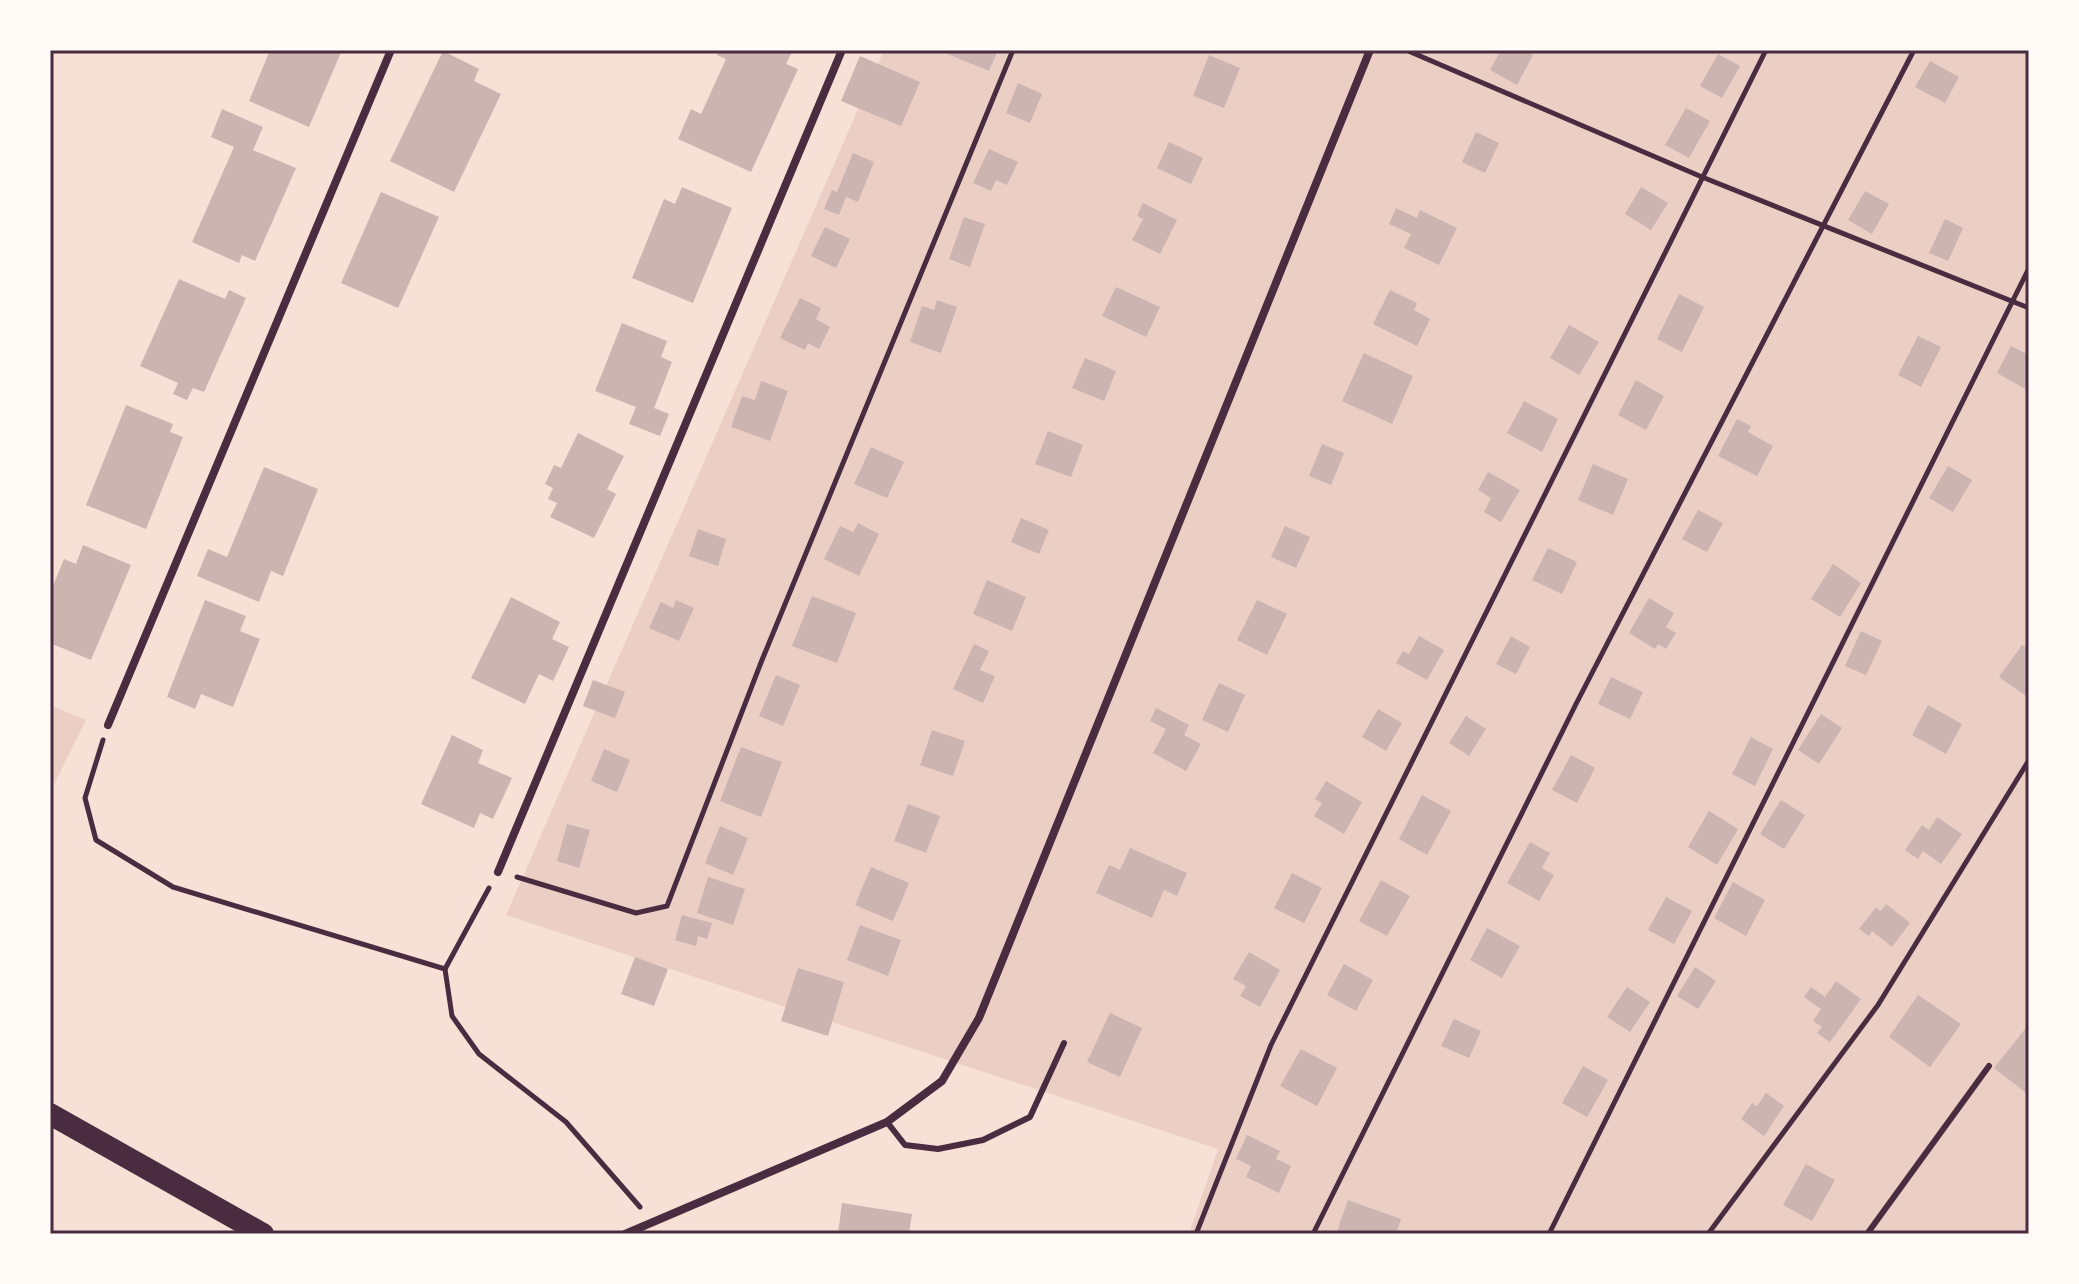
<svg xmlns="http://www.w3.org/2000/svg" width="2079" height="1284" viewBox="0 0 2079 1284" font-family="'Roboto Serif',serif">
	<rect width="100%" height="100%" fill="#f7e1d7"/>
	<g fill="#ebcfc5">
		<path d="M884,50H1391L1398,53L1400,50H2029V1234H1189L1218,1149L506,915Z"/>
		<path d="M50,705L86,720L50,793Z"/>
	</g>
	<g fill="#ccb4b1">
		<path d="M270,50H342L309,127L249,101Z"/>
		<path d="M719,50H793L786,64L798,69L751,172L678,139L691,109L701,114L726,59L717,55Z"/>
		<path d="M938,50H998L989,71Z"/>
		<path d="M1501,50H1524L1533,55L1517,85L1490,70Z"/>
		<path d="M443,51L479,69L474,81L501,94L454,192L390,161Z"/>
		<path d="M1718,54L1740,66L1722,98L1700,86Z"/>
		<path d="M1209,55L1240,68L1224,108L1193,96Z"/>
		<path d="M860,56L920,82L901,126L841,101Z"/>
		<path d="M1930,61L1959,77L1945,103L1915,87Z"/>
		<path d="M1018,83L1042,94L1030,123L1006,113Z"/>
		<path d="M1686,108L1710,121L1689,158L1665,145Z"/>
		<path d="M222,109L263,127L253,150L296,168L255,261L242,255L239,263L192,242L234,147L211,137Z"/>
		<path d="M1476,132L1499,143L1485,173L1462,162Z"/>
		<path d="M1169,142L1203,158L1191,184L1157,168Z"/>
		<path d="M989,149L1018,162L1007,185L996,180L991,191L973,183Z"/>
		<path d="M853,153L874,162L858,202L846,197L839,215L824,209L832,190L837,192Z"/>
		<path d="M682,187L732,208L693,303L632,278L664,199L675,204Z"/>
		<path d="M1641,187L1668,203L1651,230L1625,214Z"/>
		<path d="M1865,191L1889,204L1872,234L1848,220Z"/>
		<path d="M381,192L439,217L398,308L341,283Z"/>
		<path d="M1143,203L1177,220L1160,254L1132,240L1143,219L1137,216Z"/>
		<path d="M1396,208L1417,218L1420,210L1457,228L1439,265L1404,248L1411,234L1389,224Z"/>
		<path d="M964,217L985,224L970,267L949,259Z"/>
		<path d="M1945,219L1963,228L1948,261L1929,253Z"/>
		<path d="M825,227L850,239L836,268L811,256Z"/>
		<path d="M179,279L225,299L229,290L246,298L204,392L193,388L187,400L173,394L178,383L140,366Z"/>
		<path d="M1116,287L1160,307L1146,337L1102,316Z"/>
		<path d="M1390,290L1417,303L1414,310L1430,319L1417,346L1373,324Z"/>
		<path d="M1679,294L1704,307L1682,352L1657,339Z"/>
		<path d="M800,298L821,308L816,319L830,327L819,349L808,343L805,350L780,338Z"/>
		<path d="M937,300L957,307L941,353L910,342L922,306L934,310Z"/>
		<path d="M622,323L667,341L661,357L672,362L654,408L669,414L660,436L629,424L636,407L595,391Z"/>
		<path d="M1569,325L1599,342L1579,375L1550,358Z"/>
		<path d="M1918,336L1941,347L1921,387L1898,375Z"/>
		<path d="M2011,346L2029,355V381L2025,389L1997,373Z"/>
		<path d="M1364,353L1413,376L1392,424L1342,401Z"/>
		<path d="M1085,358L1116,371L1104,401L1072,388Z"/>
		<path d="M1636,380L1664,396L1646,430L1618,415Z"/>
		<path d="M761,381L788,391L770,441L731,427L742,396L755,400Z"/>
		<path d="M1524,401L1558,419L1542,452L1507,433Z"/>
		<path d="M126,405L173,424L170,432L183,437L146,529L86,505Z"/>
		<path d="M1737,419L1751,426L1748,432L1773,446L1757,476L1718,456Z"/>
		<path d="M1048,431L1083,445L1071,477L1035,464Z"/>
		<path d="M578,433L624,456L607,489L616,494L594,538L550,517L557,503L548,499L553,488L545,484L554,465L561,468Z"/>
		<path d="M1322,444L1344,453L1331,485L1309,476Z"/>
		<path d="M871,447L904,462L887,498L854,484Z"/>
		<path d="M1593,464L1628,479L1613,515L1578,500Z"/>
		<path d="M1948,466L1972,480L1953,512L1929,498Z"/>
		<path d="M264,467L318,489L283,576L271,571L259,602L197,576L208,549L227,557Z"/>
		<path d="M1488,472L1520,490L1501,522L1484,512L1491,498L1478,490Z"/>
		<path d="M1698,510L1723,523L1707,552L1682,539Z"/>
		<path d="M1021,518L1049,530L1039,554L1011,542Z"/>
		<path d="M858,523L879,534L859,576L824,559L840,526L853,532Z"/>
		<path d="M1285,526L1310,537L1296,568L1271,557Z"/>
		<path d="M698,529L726,539L718,566L689,556Z"/>
		<path d="M83,545L131,565L91,660L50,643V593L64,559L76,564Z"/>
		<path d="M1548,548L1577,562L1562,594L1532,580Z"/>
		<path d="M1833,564L1861,583L1840,617L1811,599Z"/>
		<path d="M987,580L1026,597L1012,631L973,614Z"/>
		<path d="M812,596L856,613L837,663L792,646Z"/>
		<path d="M511,597L560,622L552,639L569,647L553,681L539,674L525,704L471,678Z"/>
		<path d="M1649,598L1674,613L1666,627L1676,633L1666,649L1658,644L1655,649L1629,633Z"/>
		<path d="M205,600L246,616L240,631L260,639L233,707L201,694L195,709L167,697Z"/>
		<path d="M676,600L694,608L679,641L649,628L661,602L673,608Z"/>
		<path d="M1257,600L1287,614L1267,655L1237,640Z"/>
		<path d="M1861,631L1882,641L1866,675L1845,666Z"/>
		<path d="M1419,636L1444,650L1427,680L1396,663L1403,651L1409,654Z"/>
		<path d="M1511,636L1530,647L1516,674L1496,664Z"/>
		<path d="M974,644L989,651L980,670L995,676L983,703L953,689Z"/>
		<path d="M2022,645L2029,650V698L1999,677Z"/>
		<path d="M776,675L800,685L783,726L759,716Z"/>
		<path d="M1611,677L1643,692L1630,719L1598,704Z"/>
		<path d="M593,680L625,692L615,718L583,706Z"/>
		<path d="M1219,683L1245,695L1228,732L1202,720Z"/>
		<path d="M1928,705L1962,724L1946,754L1912,735Z"/>
		<path d="M1156,708L1189,725L1184,735L1201,744L1186,771L1153,753L1166,729L1150,721Z"/>
		<path d="M1378,709L1402,723L1386,751L1362,737Z"/>
		<path d="M1821,714L1842,728L1819,764L1798,750Z"/>
		<path d="M1466,716L1486,729L1469,756L1449,743Z"/>
		<path d="M932,730L965,741L953,776L920,765Z"/>
		<path d="M452,735L483,750L478,763L512,778L493,819L480,813L474,828L421,804Z"/>
		<path d="M1751,737L1773,749L1755,786L1732,774Z"/>
		<path d="M741,747L782,762L761,817L720,801Z"/>
		<path d="M604,749L630,760L617,792L591,781Z"/>
		<path d="M1571,755L1595,768L1577,803L1552,790Z"/>
		<path d="M1326,781L1362,802L1344,834L1314,816L1322,803L1315,799Z"/>
		<path d="M1422,795L1451,811L1427,855L1399,839Z"/>
		<path d="M1781,800L1805,815L1784,849L1760,834Z"/>
		<path d="M908,804L940,816L926,853L894,841Z"/>
		<path d="M1709,811L1738,829L1717,865L1688,847Z"/>
		<path d="M1937,817L1962,834L1941,864L1923,851L1918,859L1905,850L1922,825L1929,830Z"/>
		<path d="M567,824L590,830L579,868L557,861Z"/>
		<path d="M720,826L748,838L733,875L705,863Z"/>
		<path d="M1530,842L1550,853L1542,868L1554,875L1539,901L1507,883Z"/>
		<path d="M1130,848L1187,873L1177,896L1164,890L1152,918L1096,893L1109,865L1120,870Z"/>
		<path d="M871,867L909,883L893,921L855,905Z"/>
		<path d="M1292,873L1322,888L1304,923L1274,908Z"/>
		<path d="M708,877L745,889L733,925L697,913Z"/>
		<path d="M1381,880L1410,896L1387,936L1359,921Z"/>
		<path d="M1733,882L1765,900L1746,936L1714,918Z"/>
		<path d="M1666,897L1692,911L1674,944L1648,930Z"/>
		<path d="M1886,904L1910,923L1892,947L1872,931L1869,936L1859,929L1876,907L1881,911Z"/>
		<path d="M682,915L712,923L707,939L698,936L696,946L675,940Z"/>
		<path d="M860,925L901,940L888,976L847,960Z"/>
		<path d="M1487,928L1520,946L1502,978L1470,960Z"/>
		<path d="M1249,952L1280,970L1260,1007L1240,996L1246,986L1233,979Z"/>
		<path d="M635,957L668,969L654,1006L621,994Z"/>
		<path d="M1344,964L1373,980L1356,1011L1327,995Z"/>
		<path d="M1695,967L1716,981L1698,1009L1677,996Z"/>
		<path d="M798,968L844,982L828,1036L781,1021Z"/>
		<path d="M1836,981L1861,999L1830,1042L1817,1033L1822,1027L1813,1021L1821,1009L1804,997L1811,987L1825,997Z"/>
		<path d="M1627,987L1650,1002L1630,1032L1607,1017Z"/>
		<path d="M1918,995L1961,1024L1930,1067L1889,1037Z"/>
		<path d="M1110,1013L1142,1028L1120,1077L1087,1062Z"/>
		<path d="M1454,1019L1481,1031L1469,1058L1441,1046Z"/>
		<path d="M2029,1024V1095L1994,1068Z"/>
		<path d="M1301,1049L1337,1068L1317,1106L1280,1086Z"/>
		<path d="M1583,1066L1608,1080L1587,1117L1562,1103Z"/>
		<path d="M1766,1093L1784,1106L1764,1136L1741,1119L1752,1103L1757,1106Z"/>
		<path d="M1247,1135L1280,1151L1276,1159L1291,1166L1279,1193L1246,1177L1251,1166L1236,1159Z"/>
		<path d="M1806,1164L1835,1180L1812,1221L1783,1205Z"/>
		<path d="M1348,1200L1401,1219L1396,1234H1336Z"/>
		<path d="M842,1203L912,1214L909,1234H838Z"/>
	</g>
	<g fill="none" stroke-linecap="round" stroke-linejoin="round">
		<g stroke="#4a2c40" stroke-width="5">
			<path d="M1406,50L1702,177L2029,308"/>
			<path d="M103,740L85,798L96,840L173,887L445,969"/>
			<path d="M517,877L636,913L667,906L762,660L1013,50"/>
			<path d="M489,888L445,969L452,1016L479,1054L566,1122L640,1207"/>
			<path d="M1196,1234L1271,1045L1766,50"/>
			<path d="M1313,1234L1576,704L1914,50"/>
			<path d="M1549,1234L2029,268"/>
			<path d="M1708,1234L1878,1005L2029,760"/>
		</g>
		<g stroke="#4a2c40" stroke-width="6">
			<path d="M887,1122L905,1145L938,1149L983,1140L1030,1117L1064,1043"/>
			<path d="M1867,1234L1989,1066"/>
		</g>
		<g stroke="#4a2c40" stroke-width="8">
			<path d="M108,725L391,50"/>
			<path d="M498,872L842,50"/>
			<path d="M625,1234L887,1122L942,1081L979,1018L1370,50"/>
		</g>
		<path stroke="#4a2c40" stroke-width="22" d="M50,1114L263,1234"/>
	</g>
	<rect width="2079" height="1284" fill="none" stroke="#fffaf5" stroke-width="104"/>
	<rect x="52" y="52" width="1975" height="1180" fill="none" stroke="#4a2c40" stroke-width="3"/>
</svg>
